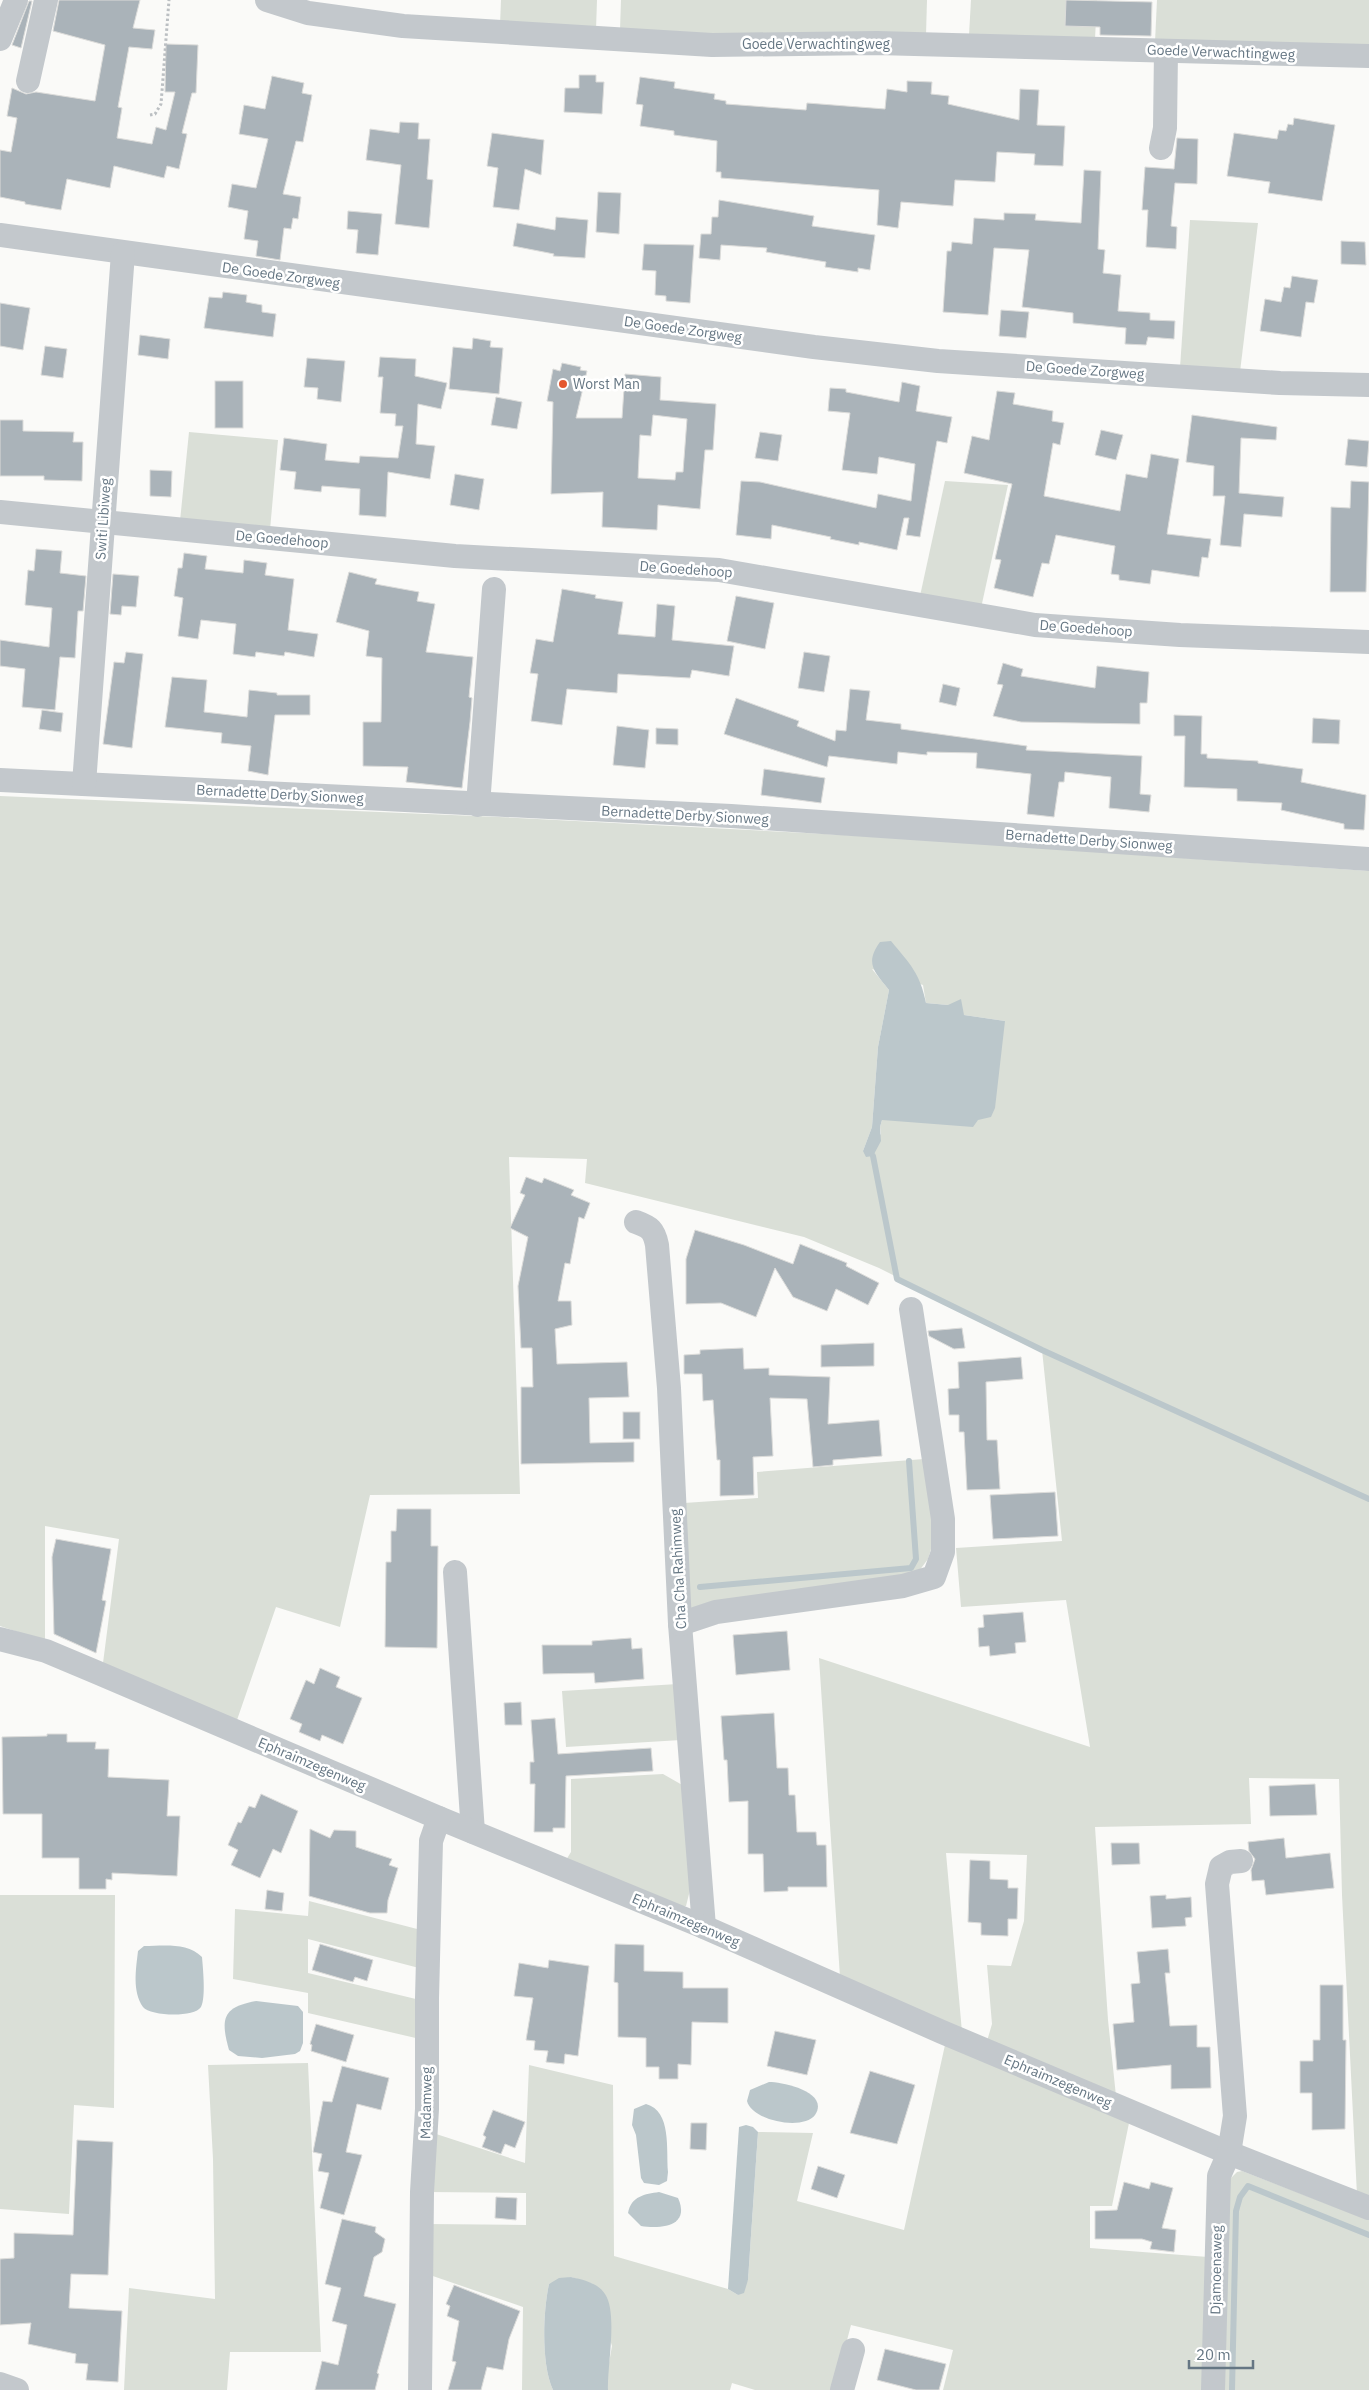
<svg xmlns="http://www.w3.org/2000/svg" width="1369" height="2390" viewBox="0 0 1369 2390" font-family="'IBM Plex Sans',sans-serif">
	<rect width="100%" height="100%" fill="#fafaf8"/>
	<g fill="#dadfd7" fill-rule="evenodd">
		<path d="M501,0H597L596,30L500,25Z"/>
		<path d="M621,0H927L926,35L718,36L620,30Z"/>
		<path d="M971,0H1097L1095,39L969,35Z"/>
		<path d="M1157,0H1369V46L1155,42Z"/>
		<path d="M1190,220L1258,223L1240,372L1180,368Z"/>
		<path d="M189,432L278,440L270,530L180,521Z"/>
		<path d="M945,481L1008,485L981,608L920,596Z"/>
		<path d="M0,796L499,817L902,838L1369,871V2200L1357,2195L1342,1895L1339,1779L1249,1778L1251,1824L1095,1827L1108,2020L1116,2096L987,2041L992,2024L987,1965L1011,1966L1024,1921L1027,1855L946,1853L962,2032L840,1977L819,1658L1090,1747L1066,1600L961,1607L956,1548L1062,1541L1042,1350L879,1268L804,1237L585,1183L587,1159L509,1157L520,1494L370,1495L340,1627L276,1607L237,1720L103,1663L119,1539L45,1526V1641L0,1626ZM872,969L923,985L926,1003L948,1005L964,1015L1005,1021L889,1119L882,1120L880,1127L881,1134L863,1151L872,1127L878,1047L889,990Z"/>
		<path d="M924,1459L930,1477L932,1546L928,1559L919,1571L906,1579L688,1611L684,1503L758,1498L757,1472Z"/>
		<path d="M678,1684L681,1740L566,1747L562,1691Z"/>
		<path d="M663,1774L684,1786L690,1890L686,1906L678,1908L566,1860L571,1852V1779Z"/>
		<path d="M0,1895H115L114,2108L74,2105L69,2214L0,2209Z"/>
		<path d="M309,1901L421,1930L419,1968L308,1939V1973L420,2000V2039L308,2013V1993L233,1979L235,1909L308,1916Z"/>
		<path d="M945,2045L1129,2123L1112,2206H1090V2248L1208,2257L1204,2390H943L953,2350L851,2325L834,2390H755L732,2383L730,2390H608L607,2374L612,2346L593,2284L571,2277L549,2284C543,2311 541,2365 553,2390H522L523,2307L427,2274V2224L526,2225V2193L428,2192L430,2132L525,2163L529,2065L613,2085L614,2256L728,2289L738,2295L748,2280L758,2132L813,2133L797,2201L904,2230Z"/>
		<path d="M308,2063L321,2352H230L227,2390H124L129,2288L215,2299L213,2159L208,2065Z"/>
		<path d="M1242,2171L1369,2220V2390H1221L1228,2181L1237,2172Z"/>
	</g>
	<g fill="#bbc7cb">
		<path d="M891,941C910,964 920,973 926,1003L948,1005L961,999L964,1015L1005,1021L995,1108L991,1117L978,1120L973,1127L882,1120L880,1127L881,1141L873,1156L866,1157L863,1151L872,1127L878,1047L889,990C875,972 864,964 880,942Z"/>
		<path d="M144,1946C163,1946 187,1942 202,1957C203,1969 206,1998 201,2007C194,2018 150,2016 143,2007C132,1991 136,1969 138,1951Z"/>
		<path d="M256,2001L298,2006L303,2012V2043L300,2051L295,2054L262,2058L238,2056L229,2050C220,2018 223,2007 256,2001Z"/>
		<path d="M769,2082C783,2082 830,2092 815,2115C803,2131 752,2121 747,2101L750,2090Z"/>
		<path d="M646,2104C672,2111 666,2150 668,2172L667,2181L659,2185L644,2183L641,2178L636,2135L632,2125L634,2109Z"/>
		<path d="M746,2125L753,2127L758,2132L748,2280L744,2293L738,2295L728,2289L739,2127Z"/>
		<path d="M659,2192L678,2198C691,2227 660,2229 641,2226L628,2213C631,2196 645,2194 659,2192Z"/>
		<path d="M571,2277C584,2280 598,2283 605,2294C618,2313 607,2367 608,2390H553C541,2365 543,2311 549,2284L559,2278Z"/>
	</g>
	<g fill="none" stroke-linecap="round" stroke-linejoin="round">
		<g stroke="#bbc7cb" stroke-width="6">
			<path d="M873,1156L897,1279L1042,1350L1369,1499"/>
			<path d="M700,1587L911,1568L916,1559L909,1461"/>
			<path d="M1232,2390L1236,2211L1240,2197L1248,2186L1369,2235"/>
		</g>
	</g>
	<g fill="#aab3b9" stroke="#dcdcda" fill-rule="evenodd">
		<path d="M59,0H140L133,28L155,30L152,49L129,47L118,107L122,108L117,138L152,144L156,127L166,130L175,92H165L166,44L198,45L196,93H192L182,133L187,134L179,169L167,166L164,178L114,166L110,188L67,179L61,210L25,204V202L0,197V150L11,152L17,118L7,116L12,88L26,94L36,92L95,101L105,45L53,31Z"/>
		<path d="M1066,0L1152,2L1151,36L1100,35V27L1065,26Z"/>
		<path d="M29,1H32L21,48L12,45Z"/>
		<path d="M579,75H596V82H604L602,114L564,112L565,88H579Z"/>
		<path d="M272,76L304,83L302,93L312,95L303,142L296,141L283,194L301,197L298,219L293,218L291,229L284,228L280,260L256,256L258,241L244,239L248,211L228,207L232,184L256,188L268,139L239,134L244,105L265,109Z"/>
		<path d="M640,77L675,82L674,88L715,94L714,99L726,101V104L806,110L807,103L885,109L887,89L907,92V81L932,82L931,94L949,96L948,104L1019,120L1020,89L1039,90L1037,125L1065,126L1063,166L1034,165L1035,154L997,152L995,182L955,180L953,206L901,202L898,228L877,225L879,190L721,178V172H716L717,141L674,135V131L640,126L643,105L636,104Z"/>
		<path d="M1294,118L1335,125L1322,201L1268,193L1270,182L1227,176L1234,133L1277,139L1279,130L1286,131L1288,124L1293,125Z"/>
		<path d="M400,122L419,123L418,139H430L427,179L433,180L429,228L395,224L401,165L366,160L370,129L399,133Z"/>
		<path d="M492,133L544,140L541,175L525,169L519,210L493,207L498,168L487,166Z"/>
		<path d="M1177,138L1198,139L1197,184L1175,183L1171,226L1177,227L1176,249L1146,247L1148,210H1142L1145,167L1174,169Z"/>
		<path d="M1084,170L1101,171L1098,249L1105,250L1103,273L1121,275L1118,311L1150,313V320L1175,321L1174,339L1148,337L1146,345L1125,344L1126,328L1073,323V313L1022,307L1029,250L994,248L988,315L943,312L947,251H951L952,242L972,244L974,218L1004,220V213L1036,214L1035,220L1081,223Z"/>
		<path d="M598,192L621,193L619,234L596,232Z"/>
		<path d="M719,200L814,216L812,226L875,235L870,270L858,268V272L825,267L826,262L766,252L767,248L721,245L720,260L699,258L701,234H711L712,217H718Z"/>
		<path d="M348,211L382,214L378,255L356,253L358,230L347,229Z"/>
		<path d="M556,217L588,220L585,258L553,256L554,254L513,246L517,223L555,230Z"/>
		<path d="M1341,241L1365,242L1366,265L1341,264Z"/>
		<path d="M644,244L694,245L690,303L666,301V296L655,295L656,271L642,270Z"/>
		<path d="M1292,276L1318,280L1314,303L1306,302L1301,337L1260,331L1265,299L1281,302L1284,287L1290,288Z"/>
		<path d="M223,292L247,295L246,302L262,305V312L276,314L273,337L204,328L209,297L222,298Z"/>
		<path d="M0,303L30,308L23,350L0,346Z"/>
		<path d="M1001,310L1029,312L1026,338L999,336Z"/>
		<path d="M140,335L170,339L168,359L138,355Z"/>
		<path d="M473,338L491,341L490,347L503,348L499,394L449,389L453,347L472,349Z"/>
		<path d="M45,346L67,349L63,378L41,375Z"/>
		<path d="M380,357L416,359L415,376L447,383L441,409L418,404L416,444L435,446L430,479L388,472L386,517L359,515L360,489L322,486L321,492L294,489L296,472L280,470L284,438L327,444L325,460L359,463L360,456L398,458L403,426H395L396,414L380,413L383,377H378Z"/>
		<path d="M307,358L345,361L341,402L317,399L318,388L304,387Z"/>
		<path d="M562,363L581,367L580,370L587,371L576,418H622L625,374L661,377L660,400L716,404L713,450H705L700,509L658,505L657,530L602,527L603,492L551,494L553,402L547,401L553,369L560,371ZM653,415L687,419L683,472H676L675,480L638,478L640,435L651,436Z"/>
		<rect x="215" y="381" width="28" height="47"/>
		<path d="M902,382L920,386L916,411L952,417L947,443L937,441L920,537L906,535L909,518H904L897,550L859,542V545L830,539L831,537L772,525L771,539L736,535L741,481L760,482L876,508L878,494L911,501L915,464L879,457L877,474L842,470L850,413L828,411L830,388L846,389V392L899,402Z"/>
		<path d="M997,391L1015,393L1013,404L1053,411L1052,421L1064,423L1060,445L1053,443L1044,496L1120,511L1126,474L1147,478L1151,454L1179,459L1167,534L1211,539L1208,558L1202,557L1199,577L1152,570L1150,584L1119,580V575L1111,574L1115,546L1056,535L1049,564L1042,563L1033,597L994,588L1001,560L995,559L1012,484L964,473L972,436L989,440Z"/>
		<path d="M496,397L522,402L517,429L491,425Z"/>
		<path d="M1192,415L1277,427L1276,440L1241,438L1239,493L1284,497L1282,517L1244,514L1241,547L1220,545L1225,496H1213L1214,466L1186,462Z"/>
		<path d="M0,420H23V431L74,432L73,442H83L82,481L44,480V476H0Z"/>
		<path d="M1101,430L1123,435L1116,460L1095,455Z"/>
		<path d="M760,432L782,435L778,461L755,458Z"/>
		<path d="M1348,439L1369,441L1367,467L1345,465Z"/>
		<path d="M150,470L172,471L171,497L150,496Z"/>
		<path d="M455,474L484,479L479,510L450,505Z"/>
		<path d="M1351,481L1369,482L1366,592H1330L1331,507L1350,508Z"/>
		<path d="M36,549L62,551L60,573L86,576L83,611H78L75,658L60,657L55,710L22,707L25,669L0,666V640L49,647L52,608L25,605L28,570L34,571Z"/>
		<path d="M184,553L207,556L205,569L243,573L244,560L267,563L265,575L294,579L288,630L318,634L314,657L285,652L284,656L256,652L255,657L233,654L236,624L201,620L198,639L178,636L183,598L174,596L178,568H182Z"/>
		<path d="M349,572L377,579L375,584L419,592L417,601L435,604L426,652L473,657L469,697L472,698L470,722L462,788L406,782L408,767L363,766V722H381L382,658L366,656L369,631L336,622Z"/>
		<path d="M113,574L139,576L136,607L122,606L121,615L110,614Z"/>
		<path d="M562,589L596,595L595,598L623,602L618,634L655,637L657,604L675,606L672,640L734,646L729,676L692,670L690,678L618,674L617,693L567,689L562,725L531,721L538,674L530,673L536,639L553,642Z"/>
		<path d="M736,596L774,603L765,649L727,641Z"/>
		<path d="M126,652L143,654L132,748L103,744L114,662L124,663Z"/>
		<path d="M804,652L830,656L824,692L798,688Z"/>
		<path d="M1003,663L1023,669L1021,676L1095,688L1097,666L1149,672L1147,703H1140V724L1021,722L993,716L1003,685L997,684Z"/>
		<path d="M172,677L207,680L204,712L247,717L249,690L277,693V695H310V715H275L268,775L248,771L251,746L221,743L222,733L165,727Z"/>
		<path d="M943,684L960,688L956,706L939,702Z"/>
		<path d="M850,689L870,691L866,720L901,724V729L1027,746L1026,750L1142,756L1140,794L1151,795L1149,812L1109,808L1111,777L1065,772L1064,782H1059L1054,817L1027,814L1031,774L976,768L977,753L927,752V755L898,752L897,764L829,756L827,767L724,734L736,698L799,721L797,726L835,741L836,730L846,731Z"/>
		<path d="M42,710L63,713L61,732L39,729Z"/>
		<path d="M1174,715L1202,716L1201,754H1207V758L1258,761V763L1303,769L1301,782L1366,795L1364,830L1344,829V824L1281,810L1282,803L1237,801V789L1184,787L1185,736H1174Z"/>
		<path d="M1313,718L1340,720L1339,744L1312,743Z"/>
		<path d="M617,726L649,730L645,768L613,765Z"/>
		<path d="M656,728L678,729V745L656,744Z"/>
		<path d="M764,769L825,778L821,803L761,795Z"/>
		<path d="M526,1177L542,1183L544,1178L574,1190L571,1195L590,1203L584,1219L579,1217L570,1264L565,1263L558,1301H571L572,1325L555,1329L557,1364L627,1362L629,1397L589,1398L590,1443L634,1442V1462L521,1464V1387H533L532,1348H521L518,1286L528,1237L510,1228L525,1195L520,1193Z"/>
		<path d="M695,1230L744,1245L793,1264L800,1244L847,1263L846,1266L879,1283L868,1305L836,1289L827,1311L793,1297L775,1268L756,1317L721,1303L686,1304V1259Z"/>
		<path d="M962,1328L965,1348L954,1349L929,1336L928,1331Z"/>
		<path d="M874,1343V1366L821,1367V1345Z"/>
		<path d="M743,1348L744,1369L769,1368V1375L830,1377L828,1424L879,1420L882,1456L833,1460V1465L813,1467L807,1399L770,1398L773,1456L753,1457L754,1495L720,1496V1460H717L713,1400L703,1401L702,1374H684V1355L700,1354V1350Z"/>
		<path d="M1021,1357L1023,1379L986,1382L987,1440H997L1000,1489L967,1490L964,1432H959V1415H949L948,1389L959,1388L958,1362Z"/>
		<rect x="623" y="1412" width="17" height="27"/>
		<path d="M1055,1492L1058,1536L993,1539L990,1495Z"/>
		<path d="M397,1509H431V1546H438L437,1648L385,1647L386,1562H391V1531H396Z"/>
		<path d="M56,1539L111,1549L102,1600L106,1601L96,1653L54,1634L52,1557Z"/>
		<path d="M1023,1612L1026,1642L1015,1643L1016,1653L990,1656L989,1646L979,1647L978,1628L984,1627L983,1615Z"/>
		<path d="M787,1631L790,1670L736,1675L733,1635Z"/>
		<path d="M631,1638L632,1649L642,1648L644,1679L595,1683L594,1673L543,1674L542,1645H592V1641Z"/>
		<path d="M320,1668L340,1677L336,1687L362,1698L343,1744L322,1735L320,1741L299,1732L302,1724L290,1719L306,1680L314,1684Z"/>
		<path d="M521,1702L522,1725H505L504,1703Z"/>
		<path d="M774,1713L777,1768H788L789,1795H795L797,1832H816L817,1845H826L827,1887H788V1891L764,1892L763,1854H748V1801L729,1802L727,1760H724L721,1716Z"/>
		<path d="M555,1718L558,1754L651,1748L653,1771L566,1776L565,1828H553V1832H534L535,1784H530V1762H534L531,1720Z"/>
		<path d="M47,1734H67V1742H96L95,1749H109L108,1777L169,1780L167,1816H180L177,1876L112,1873V1880L106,1879V1889H79V1858H42V1814H3L2,1737L47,1736Z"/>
		<path d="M1315,1784L1317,1815L1270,1816L1269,1786Z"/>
		<path d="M261,1794L298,1811L281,1853L273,1849L260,1878L231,1865L238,1850L228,1845L238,1822L241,1823L249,1806L255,1808Z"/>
		<path d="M310,1829L330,1838L334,1830L356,1831V1847L392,1859L389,1865L398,1868L388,1900L387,1913H370L309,1896Z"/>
		<path d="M1284,1838L1286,1858L1330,1853L1334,1888L1266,1895L1264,1880L1252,1881L1251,1870L1255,1859L1249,1851L1248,1842Z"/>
		<path d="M1111,1843H1139L1140,1864L1112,1865Z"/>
		<path d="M970,1860L990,1861V1879L1008,1880V1888H1018L1017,1919H1008V1936L981,1935V1923L968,1922Z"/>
		<path d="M267,1890L284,1893L282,1911L265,1909Z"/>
		<path d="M1166,1895V1899L1191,1897L1192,1917L1185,1918L1186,1926L1152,1928L1150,1896Z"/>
		<path d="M320,1944L373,1960L367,1981L355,1977L353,1982L312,1970Z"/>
		<path d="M615,1944L644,1945V1971L683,1972V1988H728V2023L692,2022L691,2065L678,2064V2079H659V2067H646V2038L618,2037V1983L614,1982Z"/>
		<path d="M1168,1949L1170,1973H1165L1170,2026L1197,2025V2047H1210L1211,2088L1171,2089V2065L1117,2070L1113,2024L1134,2022L1131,1984L1140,1983L1137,1952Z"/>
		<path d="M549,1960L589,1966L578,2056L565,2054L564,2064L546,2062L548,2051L534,2050L535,2041L526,2040L533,1998L514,1996L519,1963L548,1968Z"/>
		<path d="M1320,1985H1343V2040H1346L1345,2129L1312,2130V2093H1300V2061H1313V2040H1320Z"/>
		<path d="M316,2024L354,2035L346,2062L311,2051L312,2045L310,2044Z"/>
		<path d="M775,2031L816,2040L807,2075L767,2066Z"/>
		<path d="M342,2066L389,2078L381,2110L357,2104L346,2152L362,2155L344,2215L320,2208L329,2173L318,2171L322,2154L313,2152L323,2101L332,2102Z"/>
		<path d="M870,2071L915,2085L897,2144L850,2133Z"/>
		<path d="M493,2110L525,2122L515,2148L505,2144L501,2154L482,2147L486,2137L483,2135Z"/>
		<path d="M691,2123H707L706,2150L690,2149Z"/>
		<path d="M77,2140L113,2142L108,2275L71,2274L69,2308L122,2311L118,2382L86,2380L88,2364L75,2363L76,2354L28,2344L31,2323L0,2325V2259L14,2258V2233L73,2235Z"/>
		<path d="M818,2166L845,2175L837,2198L811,2189Z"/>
		<path d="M1124,2182L1149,2189L1151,2182L1173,2188L1162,2228L1176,2230L1174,2252L1150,2249L1152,2242L1142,2239H1095V2211L1117,2210Z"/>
		<path d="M496,2197L517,2198L516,2220L495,2218Z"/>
		<path d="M342,2219L376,2227L375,2232L385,2239L382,2252L374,2257L364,2296L396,2304L377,2373L379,2374L375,2390H315L322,2361L338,2365L347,2325L332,2321L341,2288L325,2284Z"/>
		<path d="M454,2285L520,2311L509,2339L503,2370L487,2367L481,2390H448L456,2362L452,2361L459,2321L447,2316L450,2306L446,2304Z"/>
		<path d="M885,2349L946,2364L939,2390H916L877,2380Z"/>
	</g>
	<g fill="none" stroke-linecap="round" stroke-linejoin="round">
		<path stroke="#bbbfc2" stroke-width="3" stroke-dasharray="2.5 2.5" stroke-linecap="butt" d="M150,115L155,114L161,104L169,0"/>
		<g stroke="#c3c8cc" stroke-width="24">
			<path d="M267,0L308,13L403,26L712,45L877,43L1369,56"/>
			<path d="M0,39L16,0"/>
			<path d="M28,81L46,0"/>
			<path d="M1161,148L1165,128L1166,51"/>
			<path d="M0,235L814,347L938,361L1280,383L1369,385"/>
			<path d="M0,512L455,556L719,570L1035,625L1180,635L1369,642"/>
			<path d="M0,780L731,816L1369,859"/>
			<path d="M84,784L123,253"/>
			<path d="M478,805L494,589"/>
			<path d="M636,1222C650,1227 654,1230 657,1245L669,1388L680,1624L704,1927"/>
			<path d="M455,1572L473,1832"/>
			<path d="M680,1624L716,1612L903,1586L934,1577L943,1552V1519L911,1309"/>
			<path d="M0,1639L46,1651L96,1672L439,1818L704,1927L942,2032L1229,2153L1369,2208"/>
			<path d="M0,2384L17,2390"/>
			<path d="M420,2390L422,2192L427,2109V1998L431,1841L439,1818"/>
			<path d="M842,2390L853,2350"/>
			<path d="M1213,2390L1219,2176L1229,2153L1235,2116L1217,1884L1221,1867L1230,1862L1241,1861"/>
		</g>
	</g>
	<circle fill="#e4572e" stroke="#fff" stroke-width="2" cx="563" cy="384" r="5"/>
	<g text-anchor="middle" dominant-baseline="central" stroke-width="5" stroke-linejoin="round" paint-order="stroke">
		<g font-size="14" fill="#657683" stroke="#fff">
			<text x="816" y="44">Goede Verwachtingweg</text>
			<text transform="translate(1221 52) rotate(2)">Goede Verwachtingweg</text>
			<text transform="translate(281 275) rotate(8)">De Goede Zorgweg</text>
			<text transform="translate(683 329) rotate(8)">De Goede Zorgweg</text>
			<text transform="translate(1085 370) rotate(4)">De Goede Zorgweg</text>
			<text transform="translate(103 519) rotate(-86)">Switi Libiweg</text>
			<text transform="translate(282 539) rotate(5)">De Goedehoop</text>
			<text transform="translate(686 569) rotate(4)">De Goedehoop</text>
			<text transform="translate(1086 628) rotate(4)">De Goedehoop</text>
			<text transform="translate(280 794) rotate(3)">Bernadette Derby Sionweg</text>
			<text transform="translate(685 815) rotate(3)">Bernadette Derby Sionweg</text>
			<text transform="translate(1089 840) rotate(4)">Bernadette Derby Sionweg</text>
			<text transform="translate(678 1569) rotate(-93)">Cha Cha Rahimweg</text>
			<text transform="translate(312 1764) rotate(23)">Ephraimzegenweg</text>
			<text transform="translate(686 1920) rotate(23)">Ephraimzegenweg</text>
			<text transform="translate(1058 2081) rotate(23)">Ephraimzegenweg</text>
			<text transform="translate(426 2103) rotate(-89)">Madamweg</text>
			<text transform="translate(1216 2270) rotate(-89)">Djamoenaweg</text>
		</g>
		<g font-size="14" fill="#657683" stroke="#fff" text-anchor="start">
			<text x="573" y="384">Worst Man</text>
		</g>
	</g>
	<path d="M1189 2360v8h64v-8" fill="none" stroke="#657683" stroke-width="2.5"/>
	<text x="1196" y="2360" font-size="15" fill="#657683" stroke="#ffffff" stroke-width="4" paint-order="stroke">20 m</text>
</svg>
